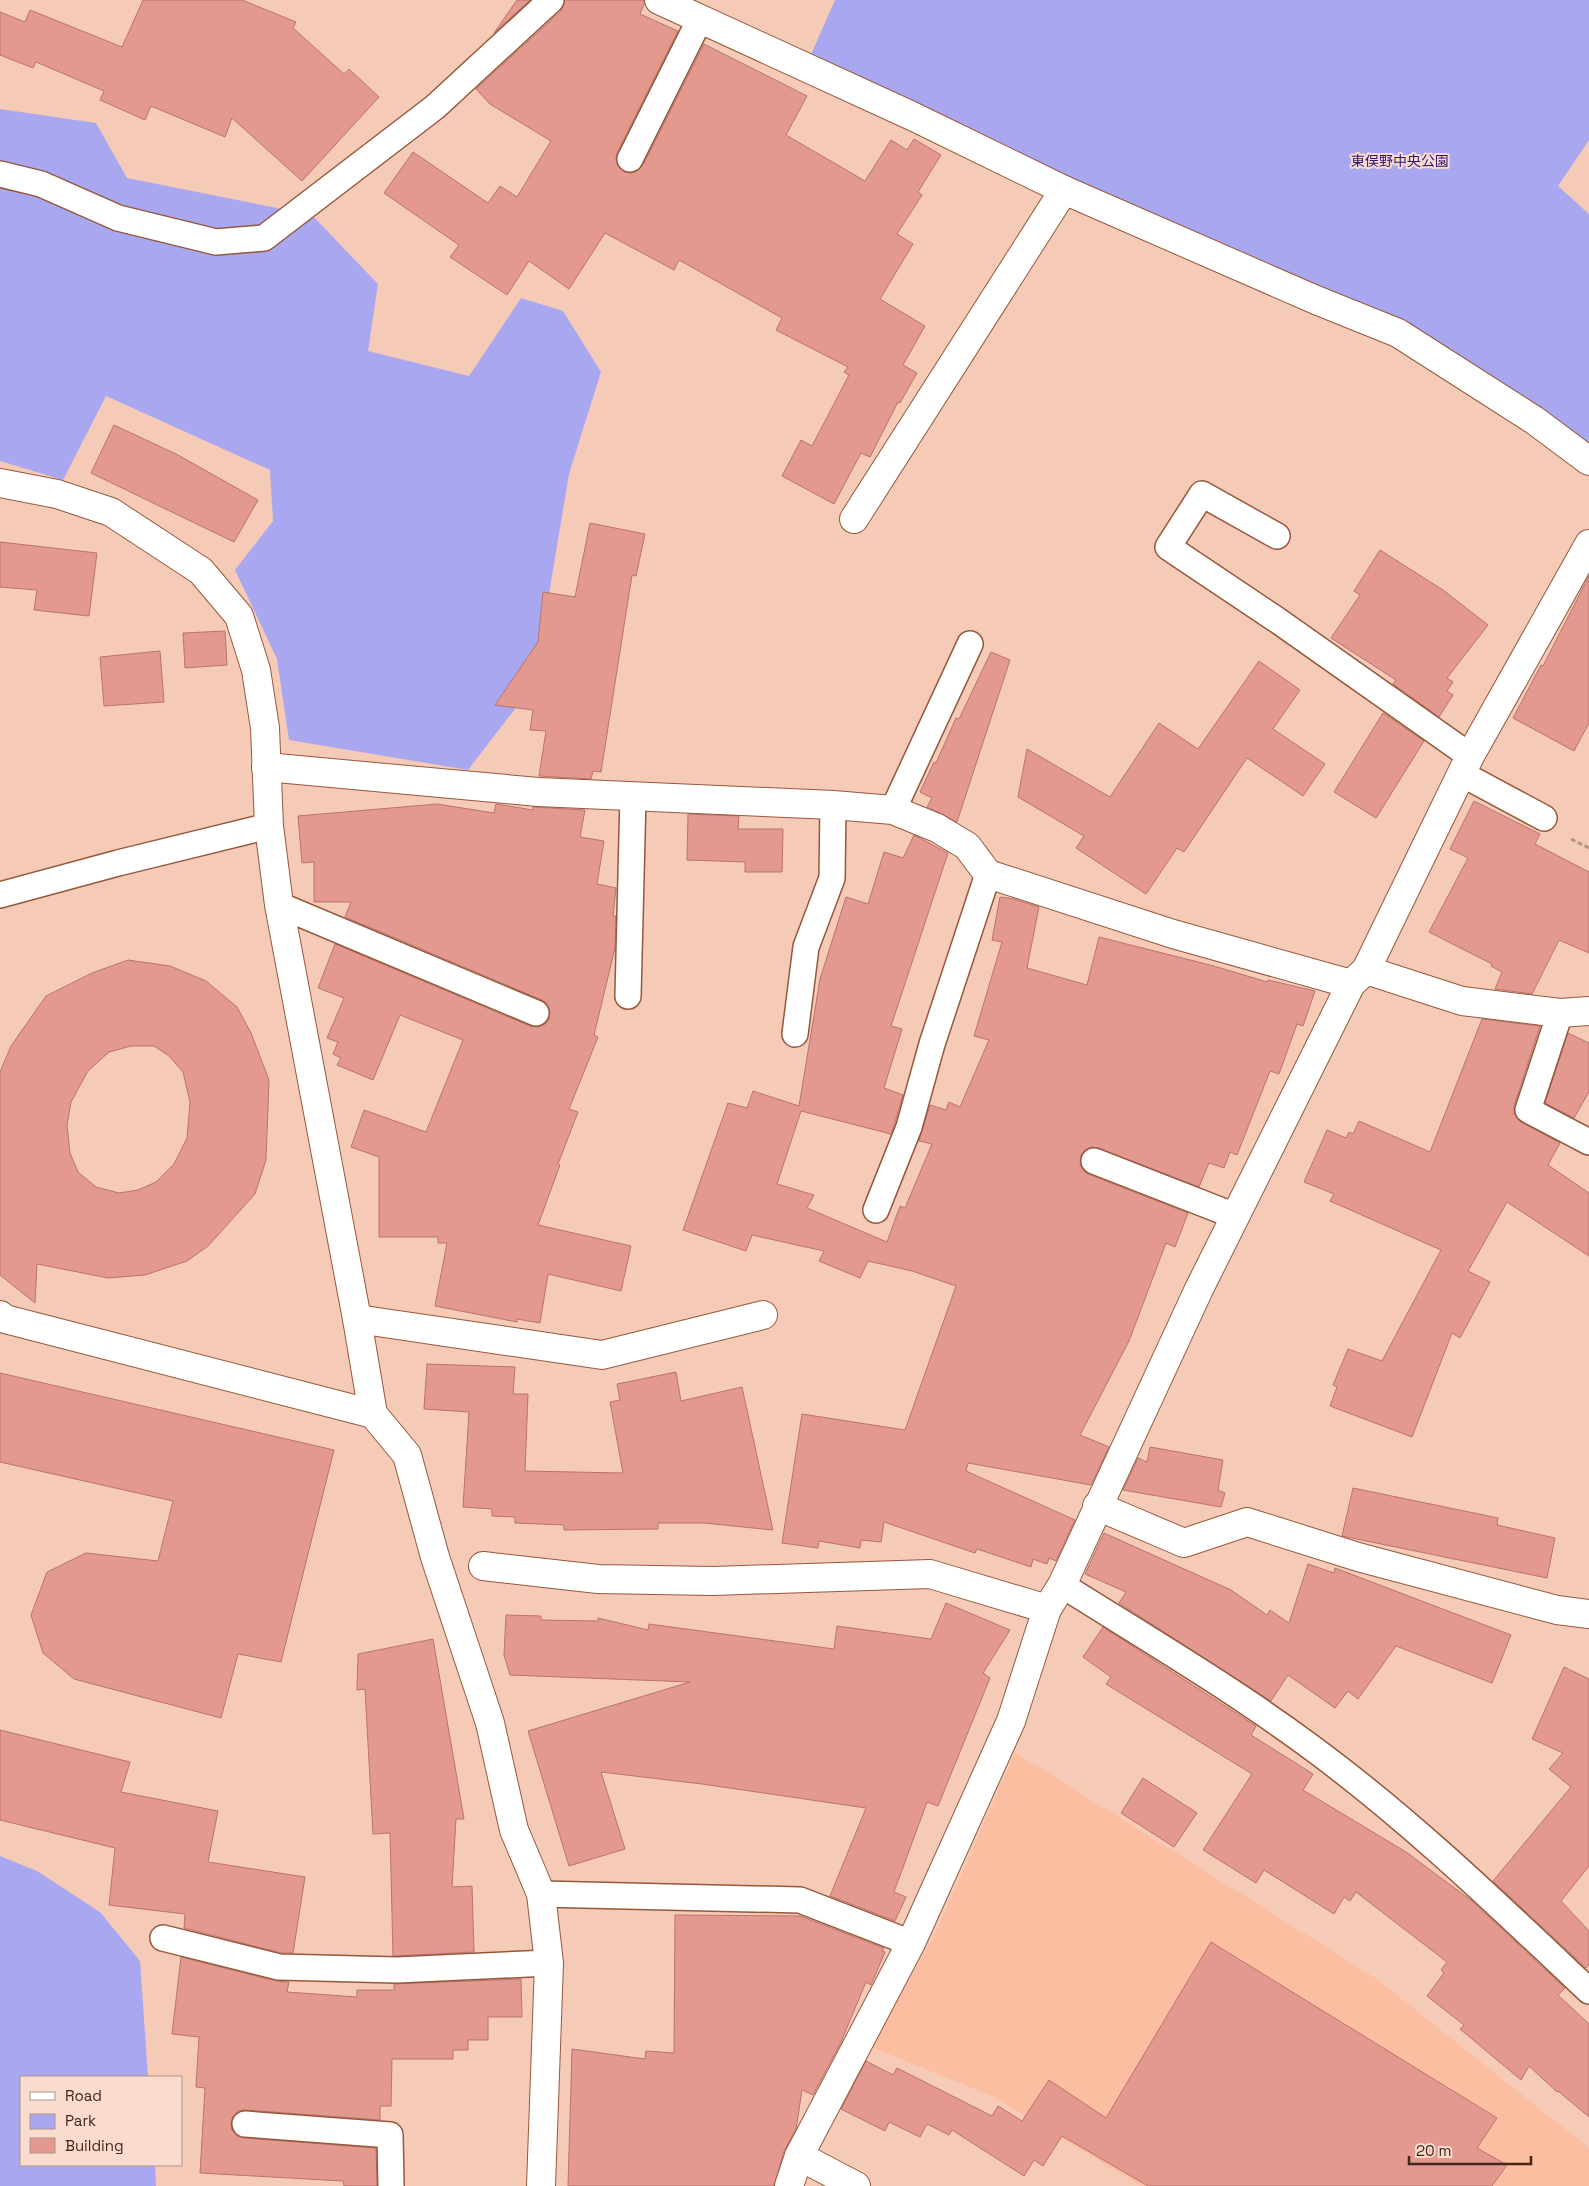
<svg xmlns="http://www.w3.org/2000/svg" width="1589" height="2186" viewBox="0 0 1589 2186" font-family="'Space Grotesk','Noto Sans JP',sans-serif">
	<rect width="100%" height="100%" fill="#f5cbb7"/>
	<path fill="#fcbea1" d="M1015,1752L1377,1979L1589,2148V2186H1141L992,2096L871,2047L937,1930Z"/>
	<g fill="#aaa7f1">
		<path d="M835,0H1589V140L1558,186L1589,214V461L1449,364L805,68Z"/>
		<path d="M0,109L96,123L127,178L312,215L378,284L368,351L469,376L521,298L563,311L601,372L569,474L534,684L468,770L289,740L277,659L235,570L273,521L270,470L106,396L63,480L0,461Z"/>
		<path d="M0,1856L37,1871L100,1912L140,1961L148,2077H21V2165H155L156,2186H0Z"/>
	</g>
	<g fill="#e39890" stroke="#bb736c" fill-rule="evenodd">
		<path d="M143,0H242L296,22L293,28L344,74L349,69L379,97L302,181L232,118L225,137L151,106L145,120L100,100L104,91L36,62L33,68L0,55V12L25,22L30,10L122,47Z"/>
		<path d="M517,0H530L494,33Z"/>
		<path d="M565,0H644V4L640,14L678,31L617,153L616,159L618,166L624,172L631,173L637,171L643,165L704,44L807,96L786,135L865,181L891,140L907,150L914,139L941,155L918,192L922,195L897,234L913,244L880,299L925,326L903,365L917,373L900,403L898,402L870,457L861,453L834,504L782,476L801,440L812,446L849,375L844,372L848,367L776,330L782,318L679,260L674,270L605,233L569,289L529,261L507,295L450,257L459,245L384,193L413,152L488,203L500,186L517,197L551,141L490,104L476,89L561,11Z"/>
		<path d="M114,425L178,455L258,500L234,542L91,473Z"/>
		<path d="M590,523L645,534L636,576L632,575L601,772L593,771L591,779L539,776L546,731L530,730L533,710L495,705L538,642L543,592L575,597Z"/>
		<path d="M0,542L97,553L89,616L34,610L37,590L0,587Z"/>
		<path d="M1380,550L1443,590L1488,625L1447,678L1453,682L1447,691L1453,695L1439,717L1393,684L1396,680L1331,638L1360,595L1354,591Z"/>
		<path d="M1589,576V723L1574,751L1513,718L1541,665L1543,666Z"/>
		<path d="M225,631L227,665L185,668L183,633Z"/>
		<path d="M160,651L164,702L104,706L100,657Z"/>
		<path d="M991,652L1010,660L957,822L927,807L932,798L920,792L934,762L936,763L956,718L959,719Z"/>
		<path d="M1259,661L1300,690L1273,729L1325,764L1303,796L1247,758L1184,852L1177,848L1146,894L1076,848L1084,836L1018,797L1027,749L1110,797L1159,723L1198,749Z"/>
		<path d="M1383,713L1424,741L1376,818L1334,792Z"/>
		<path d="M1474,801L1540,834L1535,844L1589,872V953L1559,940L1532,994L1495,989L1502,972L1491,966L1492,964L1429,932L1468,858L1450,849Z"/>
		<path d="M437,804L494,813L496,804L533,810V807L585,810L580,837L604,841L597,884L616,888L613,916H616L615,948L594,1035L598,1037L569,1109L578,1112L558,1164L560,1165L538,1225L631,1246L621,1291L548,1274L540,1323L517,1319V1322L435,1306L447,1243H438V1237H379V1157L351,1147L364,1110L426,1132L463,1040L400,1015L373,1080L337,1065L341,1058L333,1054L338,1042L327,1038L344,998L318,988L335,944L530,1026L538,1027L545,1024L549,1019L550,1011L547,1004L542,1000L345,917L351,902H314V862L302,863L298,816Z"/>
		<path d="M688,814L739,816L738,829H783L782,872H745V862L687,860Z"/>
		<path d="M914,835L948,853L891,1026L902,1029L884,1088L903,1095L895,1122L891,1134L801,1111L777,1184L814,1195L807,1208L887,1242L900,1206L905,1208L932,1144L919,1141L930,1105L946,1110L949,1102L960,1107L989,1040L974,1036L1002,942L992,940L1000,897L1014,899L1039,907L1027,968L1087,985L1099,937L1214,966L1267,982L1268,980L1315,991L1303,1026L1297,1024L1279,1074L1270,1071L1237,1155L1230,1152L1224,1168L1209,1163L1199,1187L1099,1148L1091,1147L1085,1150L1081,1155L1080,1164L1083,1170L1088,1174L1188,1213L1175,1247L1166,1243L1129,1341L1080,1435L1109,1447L1091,1485L968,1463L966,1471L1075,1520L1056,1561L1049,1558L1047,1564L1033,1559L1031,1567L977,1549L975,1553L884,1522L881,1542L861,1540L860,1548L819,1541L818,1548L782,1543L802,1414L905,1430L956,1286L912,1271L868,1261L860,1278L819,1261L824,1251L752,1235L746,1251L683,1230L728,1103L747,1108L753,1091L799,1106L820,979L846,897L868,904L884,852L903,858Z"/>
		<path d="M128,960L170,966L206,981L237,1007L251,1033L269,1080L266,1160L255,1194L208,1246L187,1261L145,1275L108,1278L37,1264L35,1303L0,1275V1072L11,1046L46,996L92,973ZM131,1046H154L169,1056L183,1072L190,1102L187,1138L174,1164L156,1182L138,1190L119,1193L96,1187L78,1172L70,1153L67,1125L71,1102L88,1071L109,1052Z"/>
		<path d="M1482,1019L1540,1026L1514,1106V1113L1521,1122L1560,1143L1548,1165L1589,1193V1256L1507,1202L1468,1271L1490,1282L1460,1338L1452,1333L1412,1437L1330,1406L1337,1387L1333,1385L1348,1349L1382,1361L1441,1250L1330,1201L1334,1194L1304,1182L1327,1130L1346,1138L1349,1132L1353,1134L1359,1121L1430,1152Z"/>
		<path d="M1568,1033L1589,1043V1092L1574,1118L1545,1103Z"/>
		<path d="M427,1364L515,1367L513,1394H528L525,1471L623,1473L610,1402L620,1400L617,1384L676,1372L681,1401L742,1387L773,1530L704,1523H658V1529L564,1530V1525L515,1523V1517L492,1516V1509L463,1507L469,1412L424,1409Z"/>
		<path d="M0,1373L334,1450L281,1662L238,1654L221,1718L74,1679L43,1653L31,1615L47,1572L86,1553L158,1561L173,1501L0,1462Z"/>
		<path d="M1150,1447L1223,1460L1218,1490L1225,1493L1221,1507L1123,1490L1138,1458L1147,1462Z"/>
		<path d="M1353,1488L1498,1518L1497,1525L1555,1538L1547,1578L1342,1536Z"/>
		<path d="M1104,1533L1231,1590L1267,1615L1270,1610L1289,1623L1308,1564L1334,1573L1335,1568L1511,1635L1492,1683L1396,1646L1358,1699L1348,1691L1335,1708L1288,1675L1271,1701L1119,1603L1126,1592L1085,1574Z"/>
		<path d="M946,1603L1010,1630L983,1673L990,1678L938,1806L927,1802L894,1892L906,1897L895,1921L830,1896L866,1808L702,1784L601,1772L625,1849L569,1866L528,1731L690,1682L510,1675L504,1655L506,1615L541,1616V1620L598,1621V1618L648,1630L649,1624L834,1649L837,1626L931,1639Z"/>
		<path d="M1103,1627L1256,1726L1251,1735L1313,1774L1303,1790L1406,1852L1472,1901L1565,1988L1558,1995L1589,2024V2117L1558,2091L1557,2092L1529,2066L1521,2080L1460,2029L1464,2025L1427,1996L1444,1973L1441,1970L1447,1962L1356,1892L1350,1901L1344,1897L1334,1914L1264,1870L1256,1883L1203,1850L1252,1774L1106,1684L1111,1677L1083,1657Z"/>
		<path d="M433,1639L464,1819H456L452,1887L472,1886L474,1952L393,1956L390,1833L373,1834L365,1689L357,1690L358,1654Z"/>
		<path d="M1564,1667L1589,1679V1866L1561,1901L1589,1931V1965L1586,1968L1493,1881L1571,1787L1549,1769L1563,1753L1532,1739Z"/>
		<path d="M0,1730L130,1762L121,1792L218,1811L208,1862L305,1877L293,1953H281L184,1928L185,1914L109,1905L115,1848L0,1820Z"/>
		<path d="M1143,1778L1197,1813L1174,1847L1121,1813Z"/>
		<path d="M675,1915L800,1916L884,1948L882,1951L885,1952L871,1985L866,1982L841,2042L813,2095L802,2090L796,2129L784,2151L774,2186H568L572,2049L645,2059L646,2051L674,2053Z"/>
		<path d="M1211,1942L1497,2118L1477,2148L1507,2165L1492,2186H1148L1062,2136L1043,2166L1034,2160L1024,2176L952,2130L949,2135L927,2124L920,2137L889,2122L885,2131L841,2109L866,2061L893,2075L897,2068L992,2116L998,2106L1022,2121L1049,2080L1106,2118Z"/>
		<path d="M181,1957L276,1981L289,1982L287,1992L357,1997V1990H394V1984L521,1979L522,2017H488V2040H468V2050H453V2059H392L391,2106H380V2120L246,2110L238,2111L233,2116L231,2123L232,2130L237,2136L243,2138L376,2148L377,2186H344L343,2181L200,2173L205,2088L196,2087L199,2037L172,2034Z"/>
	</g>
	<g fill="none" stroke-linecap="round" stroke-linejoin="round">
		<g stroke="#96583b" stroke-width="28">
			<g id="lane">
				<path d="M630,159L700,19"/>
				<path d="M0,174L41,184L118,218L216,242L264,238L435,107L551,0"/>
				<path d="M1277,536L1202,494L1168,547L1277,620L1470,756"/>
				<path d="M1462,774L1544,818"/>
				<path d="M893,810L970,644"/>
				<path d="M0,895L118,863L269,826"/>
				<path d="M279,905L536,1013"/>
				<path d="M628,996L633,796"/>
				<path d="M1560,1013L1528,1110L1589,1142"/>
				<path d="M795,1034L806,947L832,878L833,805"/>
				<path d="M1094,1161L1235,1216"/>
				<path d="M876,1210L909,1127L932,1044L988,874"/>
				<path d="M1062,1585C1143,1636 1226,1685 1304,1742C1406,1816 1497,1904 1589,1991"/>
				<path d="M541,1894L800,1900L911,1943"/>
				<path d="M163,1938L279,1967L397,1970L549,1963"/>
				<path d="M245,2124L390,2135L391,2186"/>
			</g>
		</g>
		<g stroke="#96583b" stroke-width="30">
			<g id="street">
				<path d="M659,0L912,116L1064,190L1316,300L1398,333L1534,420L1589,461"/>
				<path d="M0,483L57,494L111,512L201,571L239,616L256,670L265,728L269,826L279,905L357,1319L373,1414L407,1455L435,1557L490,1723L514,1830L541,1894L549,1963L541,2186"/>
				<path d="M854,519L1064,190"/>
				<path d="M266,767L538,792L833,805L893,810L937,828L967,846L988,874L1173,934L1351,984"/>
				<path d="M1366,970L1462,1001L1560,1013L1589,1011"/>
				<path d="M0,1315L5,1319L373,1414"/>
				<path d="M357,1319L602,1355L763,1315"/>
				<path d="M1097,1506L1184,1543L1247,1522L1358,1557L1557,1610L1589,1614"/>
				<path d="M483,1566L598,1579L713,1581L930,1574L1047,1609"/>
				<path d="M799,2156L856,2186"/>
				<path d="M789,2186L799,2156L911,1943L1011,1721L1047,1609L1062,1585L1199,1289L1351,984L1366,970L1470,756L1589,544"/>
			</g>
		</g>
		<path stroke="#b89382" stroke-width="3" stroke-dasharray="5 2.5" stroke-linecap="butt" d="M1571,839L1589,848"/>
		<use href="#lane" stroke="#fff" stroke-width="25"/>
		<use href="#street" stroke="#fff" stroke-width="28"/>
	</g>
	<g text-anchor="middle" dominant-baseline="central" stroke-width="4" stroke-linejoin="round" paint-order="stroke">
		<g font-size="14" fill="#2f1476" stroke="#f9dcce">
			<text x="1400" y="161">東俣野中央公園</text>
		</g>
	</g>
	<rect x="20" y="2076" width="162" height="90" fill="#f9dcce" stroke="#af9386"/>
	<rect x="30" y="2092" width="25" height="8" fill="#ffffff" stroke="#af9386"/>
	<text x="65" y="2101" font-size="15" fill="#412619">Road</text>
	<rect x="30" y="2114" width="25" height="15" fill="#aaa7f1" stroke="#af9386"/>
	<text x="65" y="2126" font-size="15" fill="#412619">Park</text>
	<rect x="30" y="2138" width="25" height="15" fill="#e39890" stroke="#af9386"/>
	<text x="65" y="2151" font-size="15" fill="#412619">Building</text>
	<path d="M1409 2156v8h122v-8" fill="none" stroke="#412619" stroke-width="2.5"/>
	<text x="1416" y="2156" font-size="15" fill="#412619" stroke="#f9dcce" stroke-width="4" paint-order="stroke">20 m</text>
</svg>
